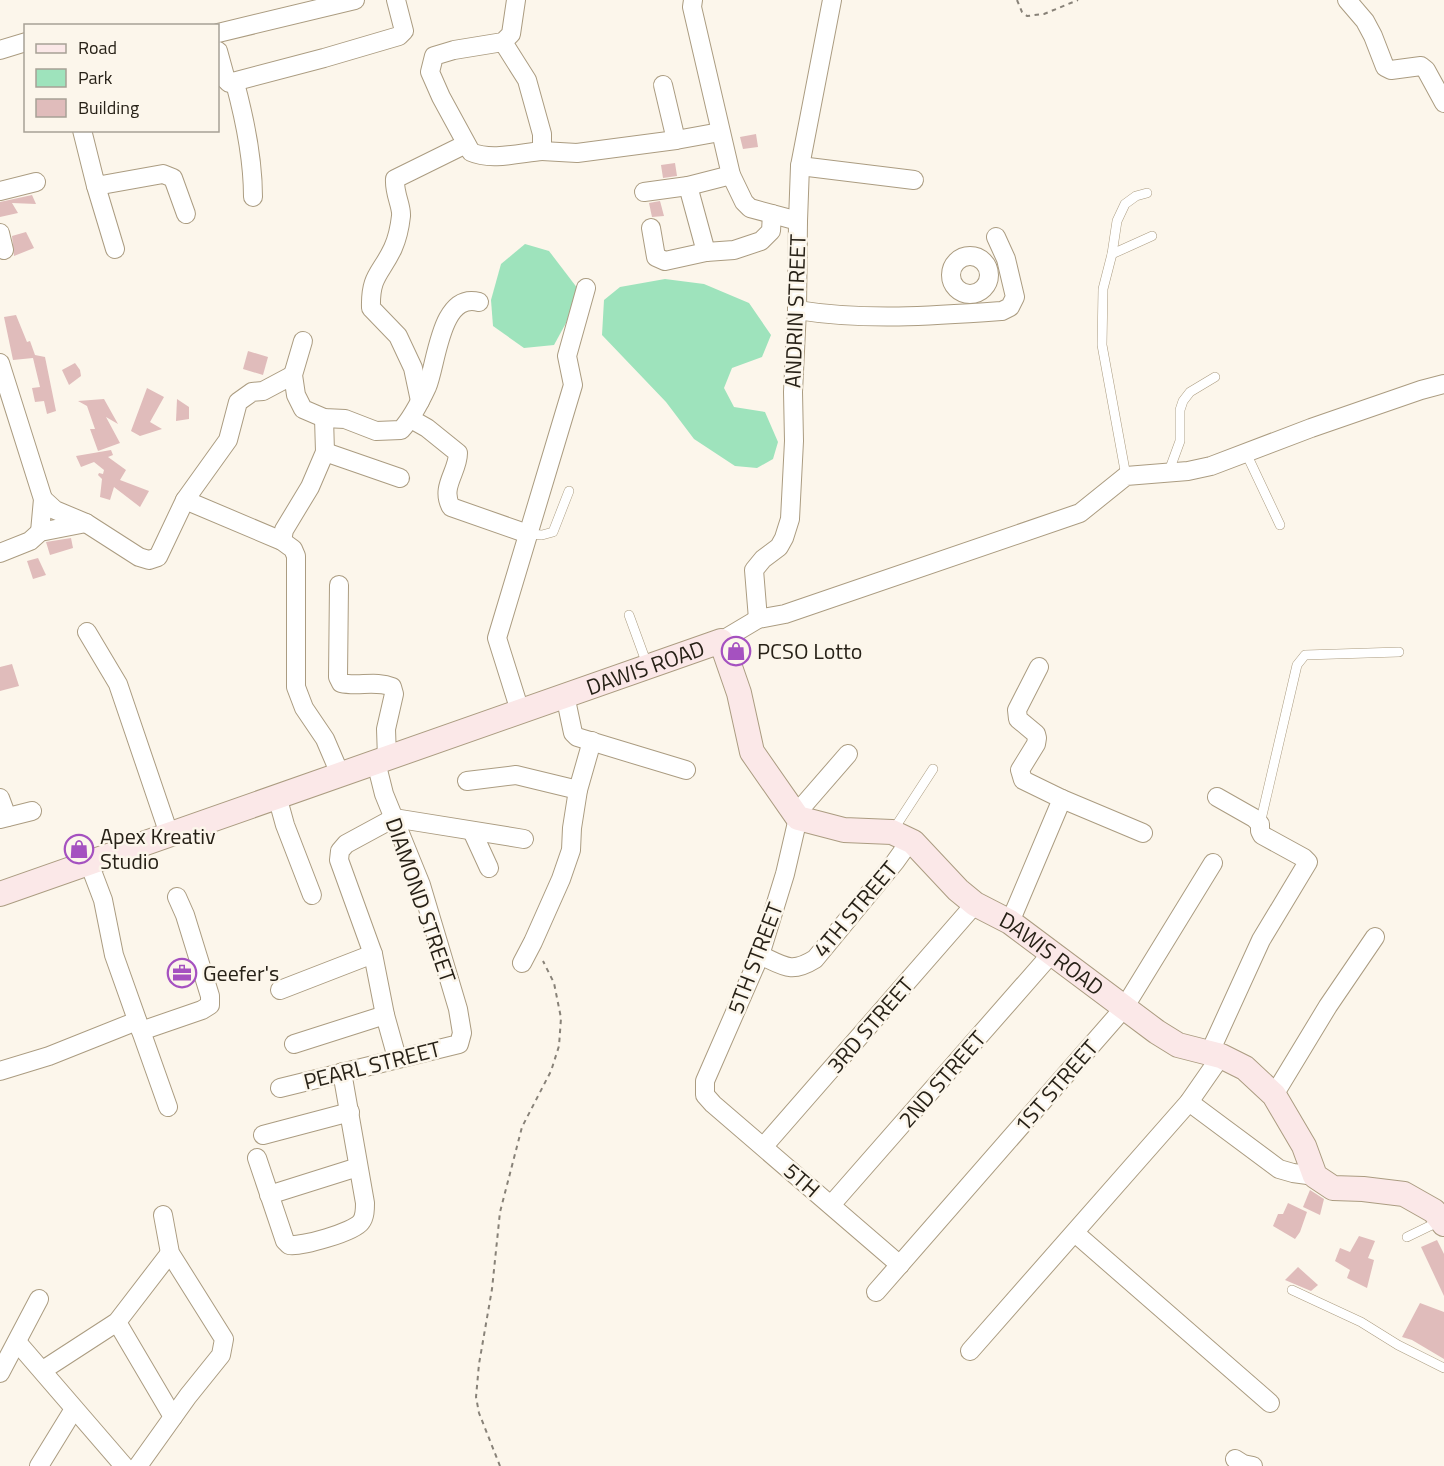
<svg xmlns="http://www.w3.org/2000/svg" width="1444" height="1466" viewBox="0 0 1444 1466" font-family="'Titillium Web',sans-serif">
	<rect width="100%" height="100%" fill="#fcf6eb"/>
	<g fill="#9ee3bc">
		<path d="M525,244L549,251L578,289L566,323L554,345L524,348L493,326L491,300L501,264Z"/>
		<path d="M665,279L704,284L749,303L771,335L762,357L732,368L724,388L734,407L765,412L778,442L773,459L757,468L735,466L694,439L666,402L602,335L604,300L620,287Z"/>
	</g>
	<g fill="#e0bcbb">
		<path d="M756,134L758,147L743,149L740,137Z"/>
		<path d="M675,163L677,176L663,178L661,165Z"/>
		<path d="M32,195L36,204L12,203L18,213L0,217V202Z"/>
		<path d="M660,201L664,216L652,217L649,203Z"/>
		<path d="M26,232L34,248L14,256L12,236Z"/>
		<path d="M16,315L27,342L30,341L35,355L45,357L56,411L47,414L44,401L35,402L32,388L40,387L33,358L13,360L4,317Z"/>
		<path d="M248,351L268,357L263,375L243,369Z"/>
		<path d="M75,363L80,370L81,376L69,385L62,370Z"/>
		<path d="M147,388L164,397L150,422L162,429L140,436L131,431Z"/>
		<path d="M104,399L118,424L106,417L120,443L98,451L90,429H95L87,406L78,401Z"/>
		<path d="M177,399L189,407V419L176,421Z"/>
		<path d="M111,450L113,455L108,457L126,470L120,480L149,491L140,507L114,487L110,500L100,497L102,479L98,475L99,473L103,474L104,470L94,462L81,467L76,456Z"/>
		<path d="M71,538L73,548L50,555L46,542Z"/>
		<path d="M38,558L46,575L33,579L27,561Z"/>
		<path d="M12,664L19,686L0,691V667Z"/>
		<path d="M1310,1190L1324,1199L1320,1215L1303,1207Z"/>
		<path d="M1288,1203L1307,1212L1300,1232L1295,1239L1273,1226L1278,1214H1283Z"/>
		<path d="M1359,1236L1375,1241L1368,1258L1374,1260L1367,1288L1347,1278L1350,1270L1335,1261L1340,1248L1350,1252Z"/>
		<path d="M1437,1240L1444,1254V1296L1421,1247Z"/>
		<path d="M1298,1267L1318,1285L1311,1291L1285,1280Z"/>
		<path d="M1420,1303L1444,1312V1359L1412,1340L1402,1337Z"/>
	</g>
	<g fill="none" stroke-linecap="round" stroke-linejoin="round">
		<g stroke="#ab9c81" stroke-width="10">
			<g id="lane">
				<path d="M1112,254L1152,236"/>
				<path d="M1246,453L1280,525"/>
				<path d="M1169,471L1180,441V410L1183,401L1190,392L1215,377"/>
				<path d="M1126,476L1102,345L1103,289L1112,254L1117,221L1125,204L1136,196L1147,193"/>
				<path d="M528,534L542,535L553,532L569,491"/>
				<path d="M629,615L648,667"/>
				<path d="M1260,824L1297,665L1305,655L1399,652"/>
				<path d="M892,832L933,769"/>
				<path d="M1407,1237L1440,1221"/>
				<path d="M1292,1290L1361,1322L1398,1345L1444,1368"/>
			</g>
		</g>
		<g stroke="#ab9c81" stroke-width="20">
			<g id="street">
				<path d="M693,0L692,7L731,175L744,202L750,208L798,221L797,310L793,392L794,441L790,519L784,538L779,547L763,559L754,570L758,619"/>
				<path d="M1347,0L1365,21L1373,36L1385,67L1391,70L1421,66L1426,70L1444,103"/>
				<path d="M218,33L355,0"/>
				<path d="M503,42L527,80L542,134V151C520,153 491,161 471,152L441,97L430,72L434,56L454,50L503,42L511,34L516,0"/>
				<path d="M0,50L26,42"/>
				<path d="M218,51L226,80L229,83L324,58L399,36L404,31L396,0"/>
				<path d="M235,83C245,120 253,158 253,197"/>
				<path d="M663,85L676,140"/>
				<path d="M82,130L96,186L163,174L173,178L186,214"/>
				<path d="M542,151L577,153L676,140L720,132"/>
				<path d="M800,166L914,180"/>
				<path d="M96,186L115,249"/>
				<path d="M688,186L706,252"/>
				<path d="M0,191L36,182"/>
				<path d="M644,192L688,186L731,175"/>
				<path d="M798,221L800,166L832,0"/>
				<path d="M651,228L656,257L665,261L706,252L734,250L761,241L771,231L772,214"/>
				<path d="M0,233L4,250"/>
				<circle cx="970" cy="275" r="19"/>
				<path d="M797,310C865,321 933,316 1002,311L1010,307L1015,297L1006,259L996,237"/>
				<path d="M303,341L293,375L296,395L303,409L324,418L345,419L376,431L401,430C412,418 420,402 427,387C437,363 440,292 479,302"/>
				<path d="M0,363L43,499L40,532"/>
				<path d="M420,401L413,368L398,336L371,308C370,275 381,274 393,248C397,239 400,225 401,216C402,206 394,194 395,179L466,144"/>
				<path d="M411,419L427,428L458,453C458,472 440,487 451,507L528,534"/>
				<path d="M325,452L400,478"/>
				<path d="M43,499L55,510L86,523L139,557L149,560L158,557L185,500L228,440L238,402L252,392L263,391L293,375"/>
				<path d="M185,500L282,541L293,549L296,556V687L304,708L325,739L340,774"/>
				<path d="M282,541L284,530L310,487L325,452L324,418"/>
				<path d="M0,553L30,541L40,532L86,523"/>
				<path d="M339,585L338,677L341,683C358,687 376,680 392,687L394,694L386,729L387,758"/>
				<path d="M87,632L118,684L169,834"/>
				<path d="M721,641L758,619L785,614L1080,513L1126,476L1188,471L1211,466L1311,428L1421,390L1444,384"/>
				<path d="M1039,667L1017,710L1018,719L1036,734L1037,738L1036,744L1020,770L1023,780L1062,799L1143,833"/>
				<path d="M565,695L573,733L577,737L686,770"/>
				<path d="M520,711L497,638L573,385L567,356L586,288"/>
				<path d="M467,781L516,775L578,790"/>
				<path d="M277,796L285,825L312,895"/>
				<path d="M0,798L7,817"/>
				<path d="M795,815L848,754"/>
				<path d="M798,818L785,874L760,955L705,1081V1095L713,1104L900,1265"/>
				<path d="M0,819L32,811"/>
				<path d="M472,831L489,868"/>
				<path d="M89,863L103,900L114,955L168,1107"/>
				<path d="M1010,922L1062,799"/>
				<path d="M760,955C784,966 791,974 815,959L895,862L910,841"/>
				<path d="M522,963L533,942L561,879L571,850L572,828L578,790L592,741"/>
				<path d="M280,990L373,954"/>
				<path d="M141,1031L202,1010L210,1005V996L185,915L177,897"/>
				<path d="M294,1044L385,1015"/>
				<path d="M1209,1054L1261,940L1308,862L1304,858L1262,835L1260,831V824L1254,818L1217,797"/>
				<path d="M397,1058L385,1015L373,954L339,860L340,851L346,844L394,818L524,839"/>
				<path d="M0,1071L49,1056L137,1021"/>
				<path d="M280,1088L459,1044L462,1033L458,1009L421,885L384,794L376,762"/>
				<path d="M1274,1095L1328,1006L1375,937"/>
				<path d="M1189,1102L1279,1169L1293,1173L1315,1176"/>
				<path d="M263,1135L350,1112"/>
				<path d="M764,1146L975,904"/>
				<path d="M257,1158L285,1241L289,1245C301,1247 354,1232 361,1222C365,1217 365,1209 365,1203L342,1072"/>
				<path d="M269,1195L358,1167"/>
				<path d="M831,1205L1052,953"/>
				<path d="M1075,1233L1270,1403"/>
				<path d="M876,1292L1124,1008L1213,863"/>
				<path d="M117,1322L173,1417"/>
				<path d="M17,1342L124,1466"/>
				<path d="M970,1351L1189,1102L1221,1056"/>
				<path d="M43,1370L117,1322L170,1253"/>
				<path d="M0,1373L39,1299"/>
				<path d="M1235,1459L1243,1464L1253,1466"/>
				<path d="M39,1466L74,1409"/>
				<path d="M138,1466L188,1396L221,1355L224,1339L170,1253L163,1215"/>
			</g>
		</g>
		<g stroke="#ab9c81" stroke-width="26">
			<g id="secondary">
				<path id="s1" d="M0,894L721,641L739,693L752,752L798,818L844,830L892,832L913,842L958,890L975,904L1010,922L1157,1032L1178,1045L1221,1056L1245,1068L1274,1095L1304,1146L1315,1176L1333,1188L1363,1189L1404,1194L1434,1211L1444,1224"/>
			</g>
		</g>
		<g stroke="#888278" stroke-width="2" stroke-dasharray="4.5 4.5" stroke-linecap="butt">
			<path d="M1017,0L1022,12L1027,16L1044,14L1078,0"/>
			<path d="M500,1466L479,1413L476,1397L479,1364L492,1289L500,1212L522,1127L551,1071L559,1046L561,1018L554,983L543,961"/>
		</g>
		<use href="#lane" stroke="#fff" stroke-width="9"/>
		<use href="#street" stroke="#fff" stroke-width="18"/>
		<use href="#secondary" stroke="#fbe8e8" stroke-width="24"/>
	</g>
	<defs>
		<g id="shop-ring" transform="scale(1.5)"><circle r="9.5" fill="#fcf6eb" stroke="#a551c0" stroke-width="1.5"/><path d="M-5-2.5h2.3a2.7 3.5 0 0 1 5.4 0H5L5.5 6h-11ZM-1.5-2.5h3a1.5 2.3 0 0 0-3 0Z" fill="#a551c0"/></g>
		<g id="office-ring" transform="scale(1.5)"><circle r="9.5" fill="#fcf6eb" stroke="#a551c0" stroke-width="1.5"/><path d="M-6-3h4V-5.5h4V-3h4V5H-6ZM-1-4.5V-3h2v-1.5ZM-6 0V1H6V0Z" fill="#a551c0"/></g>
	</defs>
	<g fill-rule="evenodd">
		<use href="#shop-ring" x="736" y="651"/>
		<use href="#shop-ring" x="79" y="849"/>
		<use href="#office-ring" x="182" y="973"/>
	</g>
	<g text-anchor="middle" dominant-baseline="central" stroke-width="5" stroke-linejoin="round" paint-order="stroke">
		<g font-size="22" fill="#272117" stroke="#fcf6eb">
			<text transform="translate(795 311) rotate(-88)">ANDRIN STREET</text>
			<text stroke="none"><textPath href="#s1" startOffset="684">DAWIS ROAD</textPath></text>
			<text transform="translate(421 900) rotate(71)">DIAMOND STREET</text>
			<text transform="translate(855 909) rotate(-50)">4TH STREET</text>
			<text stroke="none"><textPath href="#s1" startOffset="1258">DAWIS ROAD</textPath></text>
			<text transform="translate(755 958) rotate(-69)">5TH STREET</text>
			<text transform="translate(870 1025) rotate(-49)">3RD STREET</text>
			<text transform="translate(372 1065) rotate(-14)">PEARL STREET</text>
			<text transform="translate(942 1079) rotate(-49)">2ND STREET</text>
			<text transform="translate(1056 1086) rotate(-49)">1ST STREET</text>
			<text transform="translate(802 1180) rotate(41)">5TH</text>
		</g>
		<g font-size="22" fill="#272117" stroke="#fcf6eb" text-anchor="start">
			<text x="757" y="651">PCSO Lotto</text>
			<text x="100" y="836">Apex Kreativ<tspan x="100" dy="25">Studio</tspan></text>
			<text x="203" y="973">Geefer's</text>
		</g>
	</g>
	<rect x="24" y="24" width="195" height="108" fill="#fcf6eb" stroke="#a7a196" stroke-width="1.5"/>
	<rect x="36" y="44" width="30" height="9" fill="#fbe8e8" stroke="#a7a196" stroke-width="1.5"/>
	<text x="78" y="54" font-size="18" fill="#272117">Road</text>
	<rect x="36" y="69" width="30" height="18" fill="#9ee3bc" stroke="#a7a196" stroke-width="1.5"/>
	<text x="78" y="84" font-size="18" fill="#272117">Park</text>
	<rect x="36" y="99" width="30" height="18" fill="#e0bcbb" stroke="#a7a196" stroke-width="1.5"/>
	<text x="78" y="114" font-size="18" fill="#272117">Building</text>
</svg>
